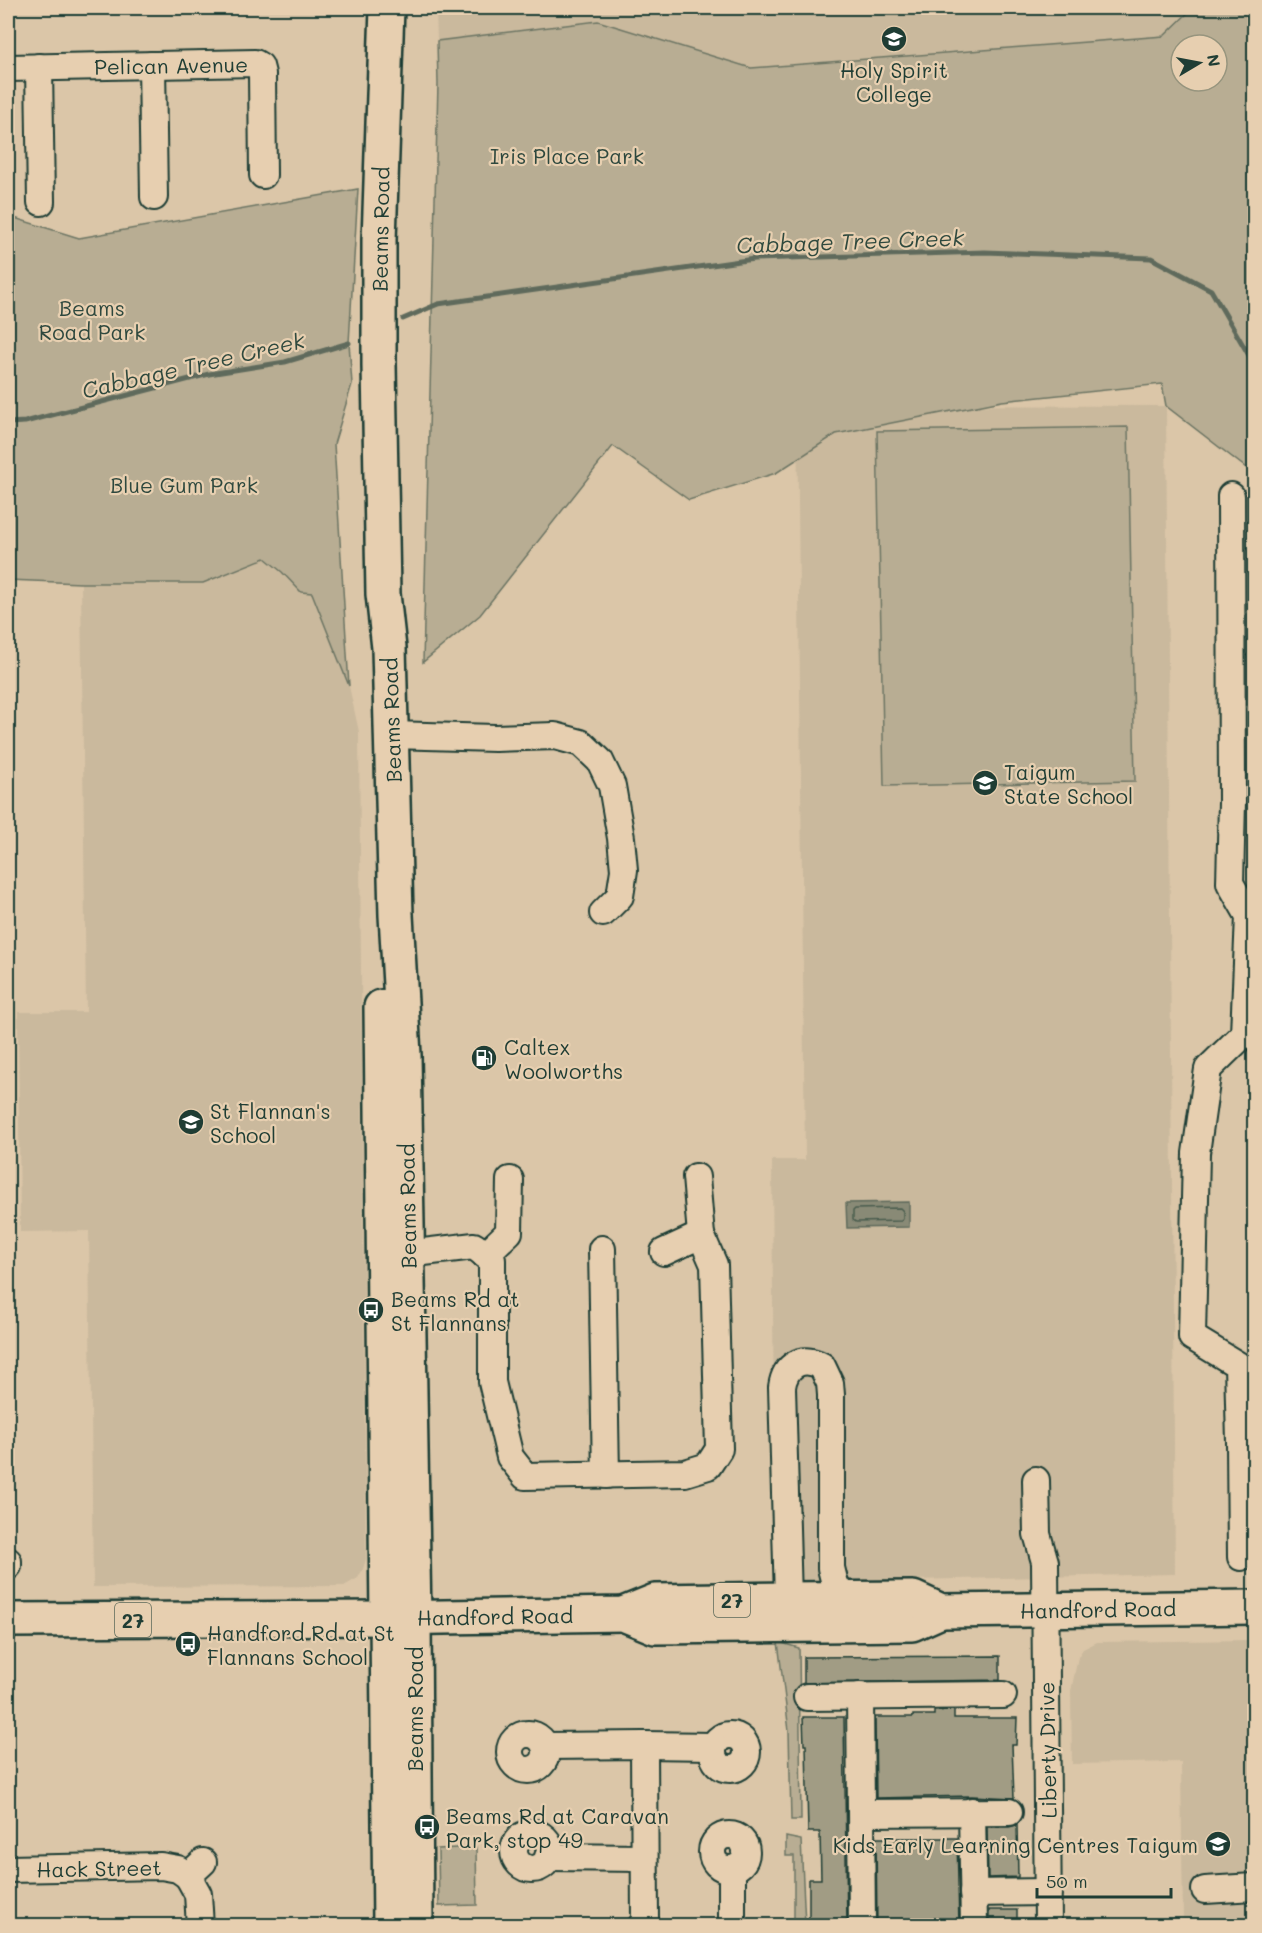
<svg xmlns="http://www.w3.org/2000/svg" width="1262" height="1933" viewBox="0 0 1262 1933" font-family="Mali,sans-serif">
	<rect width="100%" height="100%" fill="#dbc6a8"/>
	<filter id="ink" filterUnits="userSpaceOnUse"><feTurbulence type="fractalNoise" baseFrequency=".0167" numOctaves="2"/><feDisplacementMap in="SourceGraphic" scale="12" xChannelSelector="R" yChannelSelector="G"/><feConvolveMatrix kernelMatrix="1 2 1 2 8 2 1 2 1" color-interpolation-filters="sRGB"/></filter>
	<g filter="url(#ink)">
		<g fill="#cab99d">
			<path d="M436,8H1193L1164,36L751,68L598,21L437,41Z"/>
			<path d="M797,405L1166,406L1175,1574L775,1583L772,1160H805Z"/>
			<path d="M294,546L349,686L359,732L366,1559L363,1569L358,1578L344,1586L93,1587L89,1231L20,1232L18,1012H86L81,583H203Z"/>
			<path d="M1254,1640V1925H1183L1181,1762L1072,1764L1071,1691L1078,1657L1083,1649L1097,1642Z"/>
		</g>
		<g fill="#b8ad93" stroke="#6c7564" stroke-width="1.5" fill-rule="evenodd">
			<path d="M1193,8H1254V474L1166,406L1162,384L1002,401L836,434L776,473L689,500L613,446L480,615L423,662L438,84L437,41L598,21L751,68L1164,36ZM1181,45H1217V81H1181Z"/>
			<path d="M358,189L349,343L352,384L334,444L349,686L312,593L301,592L282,572L265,558L203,583H81L8,580V216L79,238Z"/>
			<path d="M1128,427L1135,781L884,786L877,431Z"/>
			<path d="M778,1642L799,1648L801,1820H791L789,1731Z"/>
			<path d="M786,1837L801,1840L805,1925H794V1856H786Z"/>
			<path d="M476,1847L477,1905L439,1906L438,1849Z"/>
		</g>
		<path fill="#898a76" stroke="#5f6b5c" stroke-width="1.5" d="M909,1202V1227L847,1228L846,1203Z"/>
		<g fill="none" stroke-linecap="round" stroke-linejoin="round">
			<path stroke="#495c4e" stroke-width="1.5" d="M900,1208L903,1211V1219L901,1221L856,1222L853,1220V1211L855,1209Z"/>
			<g stroke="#5f6b5c" stroke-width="5">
				<path d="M403,319L438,304L754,259L985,252L1151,258L1211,290L1254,364"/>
				<path d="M8,423L25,422L209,374L285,362L349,343"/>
			</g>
		</g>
		<g fill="#a19c84" stroke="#1f3d34" stroke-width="1.5">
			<path d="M1000,1656V1680L804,1683V1657Z"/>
			<path d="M954,1710V1718H1017L1016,1745H1012L1014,1798L972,1796L876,1798L875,1717H913V1715H934V1711Z"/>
			<path d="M803,1717H844L847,1926H809V1879H821L820,1832H808L806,1745H804Z"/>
			<path d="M1017,1825L1018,1877L988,1878L987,1827H1009Z"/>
			<path d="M876,1838H957L959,1926H877Z"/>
			<rect x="989" y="1910" width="28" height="16"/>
		</g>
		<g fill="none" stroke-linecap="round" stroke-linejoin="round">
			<g stroke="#1f3d34" stroke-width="30">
				<g id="minor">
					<path d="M152,65L154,197"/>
					<path d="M39,67L41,202"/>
					<path d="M8,68L255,63L260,66L262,74L263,175"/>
					<path d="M1231,496L1232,802L1230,883L1249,916L1244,1034L1208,1069L1196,1153L1192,1337L1238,1365L1240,1442L1254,1445"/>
					<path d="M392,735L495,738L555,736L581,743L600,761L612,786L621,838L624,870L620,896L603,913"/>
					<path d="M602,1249L606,1475"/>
					<path d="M664,1252L701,1235"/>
					<path d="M485,1255L509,1232L510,1180"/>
					<path d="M390,1256L474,1246L492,1260V1382L510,1457L525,1476L685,1473L708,1466L719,1449L714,1265L701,1235L696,1177"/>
					<path d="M1240,1442L1241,1557"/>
					<path d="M1036,1480L1037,1534L1045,1562L1048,1926"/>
					<path d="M8,1561V1566"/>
					<path d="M792,1616L788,1599L782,1387C785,1365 802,1355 822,1366L830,1383L831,1395V1568L835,1584L844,1599"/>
					<path d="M860,1696L862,1926"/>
					<path d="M807,1697L1003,1695"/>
					<circle cx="528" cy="1752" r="18"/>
					<circle cx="730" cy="1752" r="17"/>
					<path d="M644,1745L714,1746"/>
					<path d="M545,1746L644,1745L645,1921L641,1926"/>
					<path d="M972,1811L974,1926"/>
					<path d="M862,1813L1009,1812"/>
					<circle cx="532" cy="1851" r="18"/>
					<circle cx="729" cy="1852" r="17"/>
					<path d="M548,1857L644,1858"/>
					<path d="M8,1869L161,1866L178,1869L188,1876"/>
					<path d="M732,1869V1926"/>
					<path d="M1205,1890L1254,1887"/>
					<path d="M973,1893L1048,1892"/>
					<path d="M200,1926L198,1894L188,1876L203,1862"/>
				</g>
			</g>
			<g stroke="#1f3d34" stroke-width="38">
				<g id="major">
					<path d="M387,8L379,240V365L383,594L389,648L396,915L404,1055L414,1618L416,1926"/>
					<path d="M381,1007L390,1926"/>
					<path d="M623,1614L655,1627L912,1624L941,1611"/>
					<path d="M8,1620L386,1618L623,1614L655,1601L788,1599L913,1598L941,1611L1254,1607"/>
				</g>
			</g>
			<use href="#minor" stroke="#e7cfb0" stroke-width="26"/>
			<use href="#major" stroke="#e7cfb0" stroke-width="33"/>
		</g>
	</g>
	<defs>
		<g id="school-disc" transform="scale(1.35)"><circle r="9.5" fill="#1f3d34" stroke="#e7cfb0"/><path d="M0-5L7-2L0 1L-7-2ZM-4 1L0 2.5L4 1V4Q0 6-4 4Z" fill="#fff"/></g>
		<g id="fuel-disc" transform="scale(1.35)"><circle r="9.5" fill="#1f3d34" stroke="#e7cfb0"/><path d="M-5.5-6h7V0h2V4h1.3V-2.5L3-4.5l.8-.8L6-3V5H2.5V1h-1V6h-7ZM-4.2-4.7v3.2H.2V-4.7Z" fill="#fff"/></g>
		<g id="bus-disc" transform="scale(1.35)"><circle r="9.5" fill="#1f3d34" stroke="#e7cfb0"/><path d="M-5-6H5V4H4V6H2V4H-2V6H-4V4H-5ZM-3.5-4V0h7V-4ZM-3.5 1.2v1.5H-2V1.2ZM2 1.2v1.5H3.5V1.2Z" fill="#fff"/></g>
	</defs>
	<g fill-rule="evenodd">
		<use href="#school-disc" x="894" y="39"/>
		<use href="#school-disc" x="985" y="783"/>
		<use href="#fuel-disc" x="484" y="1058"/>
		<use href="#school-disc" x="191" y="1122"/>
		<use href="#bus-disc" x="371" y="1310"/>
		<use href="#bus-disc" x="188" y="1644"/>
		<use href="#bus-disc" x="427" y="1827"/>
		<use href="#school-disc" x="1218" y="1844"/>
	</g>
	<g text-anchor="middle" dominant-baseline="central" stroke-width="4.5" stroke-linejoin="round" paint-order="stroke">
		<g fill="#e7cfb0" stroke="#5b6959" stroke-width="1.5">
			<rect x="714" y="1583" width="36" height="34" rx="4.5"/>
			<rect x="115" y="1603" width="36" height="34" rx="4.5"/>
		</g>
		<g font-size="20" font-weight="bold" fill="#1f3d34">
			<text x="732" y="1600">27</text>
			<text x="133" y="1620">27</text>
		</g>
		<g font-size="21" fill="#1f3d34" stroke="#e7cfb0">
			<text transform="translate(171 65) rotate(-1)">Pelican Avenue</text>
			<text transform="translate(380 229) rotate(-89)">Beams Road</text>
			<text transform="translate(391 720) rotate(-92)">Beams Road</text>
			<text transform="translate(407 1206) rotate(-91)">Beams Road</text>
			<text transform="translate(1098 1609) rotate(-1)">Handford Road</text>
			<text transform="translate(495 1616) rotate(-1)">Handford Road</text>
			<text transform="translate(414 1709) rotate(-90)">Beams Road</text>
			<text transform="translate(1047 1750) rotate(-91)">Liberty Drive</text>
			<text transform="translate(99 1868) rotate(-1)">Hack Street</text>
		</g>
		<g font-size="21" fill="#1f3d34" stroke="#e7cfb0" text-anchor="start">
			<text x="894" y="69" text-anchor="middle">Holy Spirit<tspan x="894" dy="24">College</tspan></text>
			<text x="1004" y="771">Taigum<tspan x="1004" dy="24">State School</tspan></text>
			<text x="504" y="1046">Caltex<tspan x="504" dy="24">Woolworths</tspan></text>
			<text x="210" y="1110">St Flannan's<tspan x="210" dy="24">School</tspan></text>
			<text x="391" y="1298">Beams Rd at<tspan x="391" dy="24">St Flannans</tspan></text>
			<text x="207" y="1632">Handford Rd at St<tspan x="207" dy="24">Flannans School</tspan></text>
			<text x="446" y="1815">Beams Rd at Caravan<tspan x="446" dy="24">Park, stop 49</tspan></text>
			<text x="1198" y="1844" text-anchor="end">Kids Early Learning Centres Taigum</text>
		</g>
		<g font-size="21" fill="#2e483e" stroke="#e7cfb0">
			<text x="567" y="155">Iris Place Park</text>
			<text x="92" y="307">Beams<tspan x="92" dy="24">Road Park</tspan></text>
			<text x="184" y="484">Blue Gum Park</text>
		</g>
		<g font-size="22" font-style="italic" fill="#2f493e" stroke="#e7cfb0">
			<text transform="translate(850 241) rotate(-2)">Cabbage Tree Creek</text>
			<text transform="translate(193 365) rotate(-13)">Cabbage Tree Creek</text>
		</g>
	</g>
	<rect width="1262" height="1933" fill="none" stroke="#e7cfb0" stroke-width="30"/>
	<rect x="15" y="15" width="1232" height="1903" fill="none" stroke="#1f3d34" stroke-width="2" filter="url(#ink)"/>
	<g transform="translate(1199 63) rotate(80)"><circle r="28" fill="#e7cfb0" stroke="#97957e" stroke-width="1.5"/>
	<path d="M0-4.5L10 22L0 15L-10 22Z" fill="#1f3d34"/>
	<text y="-9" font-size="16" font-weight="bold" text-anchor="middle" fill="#1f3d34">N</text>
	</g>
	<path d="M1037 1888v9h134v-9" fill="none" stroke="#1f3d34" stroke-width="3"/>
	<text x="1046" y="1888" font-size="18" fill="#1f3d34" stroke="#e7cfb0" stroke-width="4.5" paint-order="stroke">50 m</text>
</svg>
